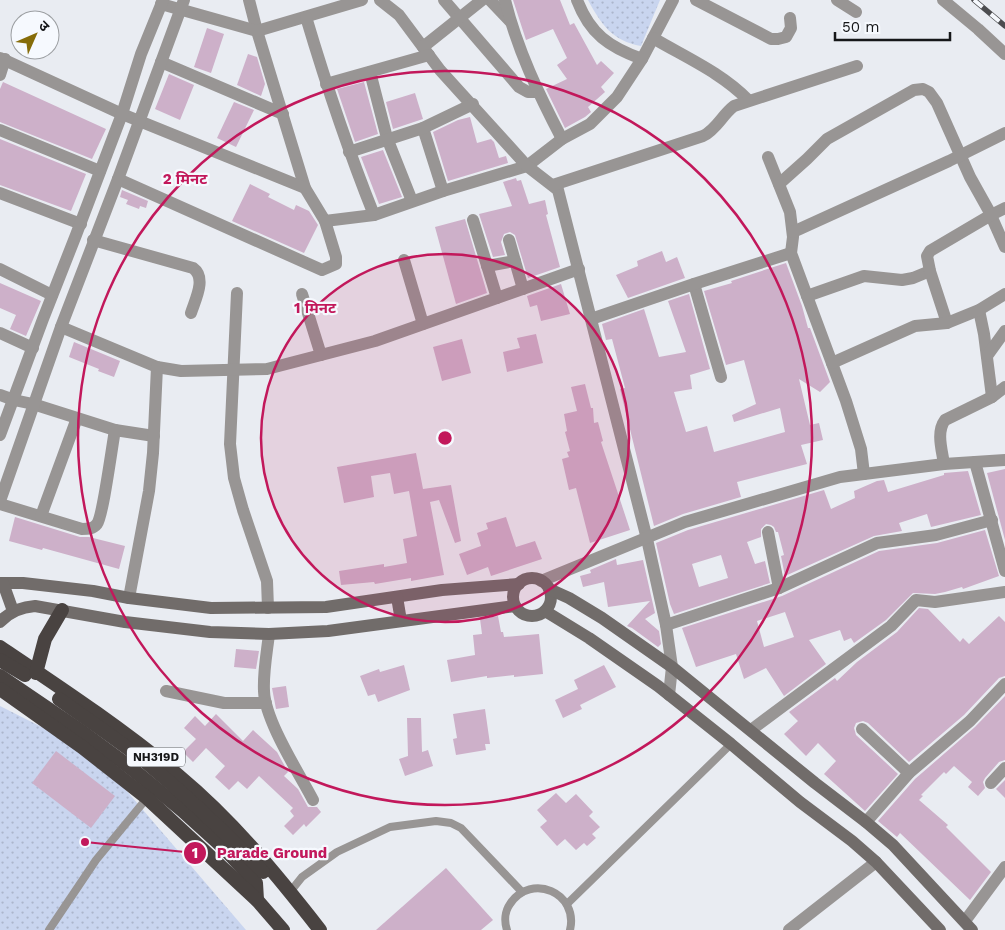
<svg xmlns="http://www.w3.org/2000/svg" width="1005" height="930" viewBox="0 0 1005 930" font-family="'Work Sans','Noto Sans Devanagari',sans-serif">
	<defs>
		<pattern id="grass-dots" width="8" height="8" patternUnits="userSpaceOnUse" patternTransform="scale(1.25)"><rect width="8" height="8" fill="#c9d5ef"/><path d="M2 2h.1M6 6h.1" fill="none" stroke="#acb6cc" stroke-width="1.8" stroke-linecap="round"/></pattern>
	</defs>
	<rect width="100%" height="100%" fill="#e9ecf2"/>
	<g fill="url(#grass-dots)">
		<path d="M588,0H660L641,46C612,41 601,24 588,0Z"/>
		<path d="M0,706L95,754L246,930H0Z"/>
	</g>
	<g fill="#cdb0c9" fill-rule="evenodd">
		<path d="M513,0H560L570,25L574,23L597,65L601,61L614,73L601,87L605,92L588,107L591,112L585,117L565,128L546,89L567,79L557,65L567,58L553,29L526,40Z"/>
		<path d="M207,28L224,34L211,73L194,67Z"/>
		<path d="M248,54L257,57L265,84L261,96L237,85Z"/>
		<path d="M169,74L194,85L180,120L155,109Z"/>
		<path d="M3,82L106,129L92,159L0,122V89Z"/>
		<path d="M364,82L378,134L355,142L337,89Z"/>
		<path d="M415,93L423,119L393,129L386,102Z"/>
		<path d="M234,102L254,110L236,147L217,138Z"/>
		<path d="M470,117L477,143L491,139L494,142L499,158L506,156L508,163L448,181L433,132L458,120Z"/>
		<path d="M0,139L86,174L71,211L0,185Z"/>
		<path d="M383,150L402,197L379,204L361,157Z"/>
		<path d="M516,178L517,181L521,180L529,204L545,200L548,214L546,215L560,267L528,278L515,235L510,232L504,234L501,242L505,255L493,257L479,214L512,206L503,182Z"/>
		<path d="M250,184L270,194L268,197L294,210L296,205L309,211L318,225L304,253L232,221Z"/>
		<path d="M122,190L148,201L146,208L140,206L139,209L126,204L128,200L120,197Z"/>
		<path d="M465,219L487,293L456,304L435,227Z"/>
		<path d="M662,251L666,262L677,257L685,278L628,298L616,275L638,266L637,261Z"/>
		<path d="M786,263L802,306L808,328H810L830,382L820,392L799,379L810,425L819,423L823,440L801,445L807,464L737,482L741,497L683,514L654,526L620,389L625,388L612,339L606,340L602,324L644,309L659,357L686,352L668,301L689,294L710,369L690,375L692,389L674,392L686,432L707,426L714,452L785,432L780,408L734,422L732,415L756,404L744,360L726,365L704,291L732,283L731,281Z"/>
		<path d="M0,283L41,301L26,336L10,329L16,315L0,308Z"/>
		<path d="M561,284L570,314L541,321L537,305L530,307L527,296Z"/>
		<path d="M536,334L543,363L507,372L503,352L520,348L517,338Z"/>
		<path d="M462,339L471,373L442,381L433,347Z"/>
		<path d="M74,342L120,361L114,377L98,371L99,369L69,357Z"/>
		<path d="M585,384L591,408H593L594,423L598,422L603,441L601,442L630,530L590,543L576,488L569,490L562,459L569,457L567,452L570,451L565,432L567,431L564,414L577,411L571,387Z"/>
		<path d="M416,453L423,489L451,485L461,541L455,543L439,500L430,502L444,575L411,581V578L375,584L374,582L341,585L339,571L384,564V567L407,563L403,539L417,536L409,491L394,494L390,473L371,476L374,497L344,503L337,467Z"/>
		<path d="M1005,469V540L987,473Z"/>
		<path d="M968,471L981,515L931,527L927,514L899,523L902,531L874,536L785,576L781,556L784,555L778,532H776L774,527L771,525L766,524L761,529V537L747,542L755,564L765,561L770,583L674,614L670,604L656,543L688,530L824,490L831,509L855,498L854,491L877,481L884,480L888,492L944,475V473ZM721,555L728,578L699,587L692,564Z"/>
		<path d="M15,517L80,537H89L125,546L119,569L43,548L42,550L9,541Z"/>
		<path d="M506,517L516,547L535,541L542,559L491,576L488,567L467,575L459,554L481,546L477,533L488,529L486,523Z"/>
		<path d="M985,530L999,576L963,589L962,587L945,592L935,594L913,593L886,620L854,643L851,638L844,641L840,630L809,640L826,664L784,696L766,668L744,679L736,654L696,667L682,628L782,596L879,551L937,543ZM785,612L794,637L764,647L757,621Z"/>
		<path d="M616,559L617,565L643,560L655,613L645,619L659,631L661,644L658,647L632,628L627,626L650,601L608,607L604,582L583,587L580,576L591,573L590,570Z"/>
		<path d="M919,608L928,609L960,642L963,638L969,644L999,616L1005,622V676L999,678L964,715L909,762L868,723L863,721L856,723L854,728L856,735L898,774L865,811L824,774L836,761L818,743L806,756L784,734L798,721L789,712L835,678L837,681L857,662L897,632Z"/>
		<path d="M498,616L501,632H503L504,637L539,634L543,674L514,677V675L487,678V676L451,682L447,660L475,655L473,635L482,634L480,619Z"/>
		<path d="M236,649L259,651L256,669L234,667Z"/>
		<path d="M404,665L410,690L378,702L375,694L368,696L360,676L379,669L380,672Z"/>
		<path d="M604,665L616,687L580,705L582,709L563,718L555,700L578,689L574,680Z"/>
		<path d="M286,686L289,707L276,709L272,688Z"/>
		<path d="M1005,696V760L999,762L985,778L983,782L985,788L978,796L968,787L972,782L954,766L946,774L944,772L921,795L923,796L919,800L948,825L946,827L991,872L970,900L900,833L897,837L878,821L915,779L975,727Z"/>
		<path d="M485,709L490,744H485L486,750L456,755L453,739L457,738L453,714Z"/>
		<path d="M216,714L243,741L253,730L277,752L288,772L284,776L298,789L308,807H317L321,812L306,827L304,824L293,835L284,826L294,816L290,811L293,808L259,776L247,789L238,781L229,790L215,777L225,766L206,748L193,762L183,752L196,739L184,728L195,716L205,726Z"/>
		<path d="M407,718H421L422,752L428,750L433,766L405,776L399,759L408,756Z"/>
		<path d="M56,751L115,796L91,828L32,783Z"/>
		<path d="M1005,780V798L996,789Z"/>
		<path d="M556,793L566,803L576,794L593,812L589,816L600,827L592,834L596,838L587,846L584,843L576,850L565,839L557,846L540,827L547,821L537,810Z"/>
		<path d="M446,868L493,920L481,930H376Z"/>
	</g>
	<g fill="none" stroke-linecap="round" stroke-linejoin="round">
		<g stroke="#989594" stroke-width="8">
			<path d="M290,892L302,877L337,852L390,827L436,821L451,823L461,828L522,892"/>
			<path d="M567,904L731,744"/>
			<path d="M49,930L96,860L147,798"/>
			<path d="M507,930C504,921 505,911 510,904C531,872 579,893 570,930"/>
		</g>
		<g stroke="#989594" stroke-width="12">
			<path d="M249,0L257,31L305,188L325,221L374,215L443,191L527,166L562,139L590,124L617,97L642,59L673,0"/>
			<path d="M380,0L399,15L440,70L527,166L558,190L647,539L666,625L672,667L669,695"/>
			<path d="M444,0L519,87L528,92H538"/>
			<path d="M490,0L510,21"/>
			<path d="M505,0C517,49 539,95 562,139"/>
			<path d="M577,0C590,34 609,47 642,59"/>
			<path d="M696,0L771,39H778L786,37L791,28L790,18"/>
			<path d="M837,0L856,12"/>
			<path d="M943,0L978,29L1005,54"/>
			<path d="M161,4L257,31L362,0"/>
			<path d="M306,17C326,84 348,150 374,215"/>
			<path d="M653,38C685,57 722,73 748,100"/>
			<path d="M423,47L482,0"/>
			<path d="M0,58L122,114L305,188"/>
			<path d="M161,62L283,114"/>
			<path d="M370,72L387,138L412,201"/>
			<path d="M0,75L5,59"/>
			<path d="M326,84L429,55"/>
			<path d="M423,128L443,191"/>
			<path d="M0,130L100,171"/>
			<path d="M349,152L423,128L473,104"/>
			<path d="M768,157L790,212L793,237L791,253L846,401L861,449L864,474"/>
			<path d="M118,179L322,270L336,264V257L325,221"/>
			<path d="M779,184L807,159L827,139L914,90L923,89L929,92L937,103L970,177L989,211L1005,247"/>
			<path d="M553,185L703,136C717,129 722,115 734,106L857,66"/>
			<path d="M0,193L81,224"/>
			<path d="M473,220L497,298"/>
			<path d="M793,232L949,161L1005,133"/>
			<path d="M93,240L193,268C207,278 195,300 191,313"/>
			<path d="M509,240L523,289"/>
			<path d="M404,260L423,324"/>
			<path d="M487,266L515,261"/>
			<path d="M0,269L52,295"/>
			<path d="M694,284L721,377"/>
			<path d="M237,293L230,444L234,478L243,510L267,581L268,608"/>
			<path d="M302,294L321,355"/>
			<path d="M807,296L864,276L902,280L913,278L930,271"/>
			<path d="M979,310L984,334L992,397"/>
			<path d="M591,319L694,284L791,253"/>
			<path d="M947,323L930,271L927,256L930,251L991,215L1005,208"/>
			<path d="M61,327L157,367L181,371L267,369L375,341L579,269"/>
			<path d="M0,333L33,348"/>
			<path d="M987,356L1005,331"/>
			<path d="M832,363L915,326L947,323L979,310L1005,294"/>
			<path d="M0,395L14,400L33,404L115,430L154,436"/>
			<path d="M0,435L43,319L76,235L122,114L141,54L163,0"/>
			<path d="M975,462L1005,571"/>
			<path d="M944,464C942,450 936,432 945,420L992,397L1005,387"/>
			<path d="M0,501L61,327L118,179L184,0"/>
			<path d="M0,504L82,529C88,529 93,529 97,524C103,516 112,446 115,430"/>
			<path d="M41,516L77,418"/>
			<path d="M768,532L779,588"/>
			<path d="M541,581L685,522L840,477L944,464L1005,460"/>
			<path d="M129,598L149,491L153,453L157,367"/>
			<path d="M666,625L779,588L877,543L936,535L992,520"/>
			<path d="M269,634C267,652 263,672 264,691C265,721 299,773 313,800"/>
			<path d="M166,691L224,703H266"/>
			<path d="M862,729L909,773"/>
			<path d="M751,730L891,626L916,600L935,602L1005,592"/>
			<path d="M991,783L1005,768"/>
			<path d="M866,822L909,773L970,721L1005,684"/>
			<path d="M965,921L1005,867"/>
			<path d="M789,930L876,862"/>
		</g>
		<g stroke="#716c6a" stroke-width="12">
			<circle cx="532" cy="597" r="19"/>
			<path d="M0,583H23L93,591L129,598L211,608L326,607L442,590L519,584"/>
			<path d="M3,583L13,611"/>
			<path d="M549,589L569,598L602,618L672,667L815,783L866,822L893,845L972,930"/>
			<path d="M397,597L401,621"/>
			<path d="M545,611L589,638L658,686L731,744L800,802L852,841L876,862L940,930"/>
			<path d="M0,622C10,611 21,607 35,606L125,622L210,632L269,634L328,631L515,606"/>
		</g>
		<g stroke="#494341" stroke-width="14">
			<path d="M0,647C61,688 123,729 179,776C233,821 277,875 320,930"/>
			<path d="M0,660L25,675"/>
			<path d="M36,673L45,639L62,610"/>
			<path d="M0,676L78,729L131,768L182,810L224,848L256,883L257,900"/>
			<path d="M0,689L82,747L147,798L257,900L283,930"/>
			<path d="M59,699C88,720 118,740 146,762C187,796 226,833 263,872"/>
		</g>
		<g stroke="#4c4d50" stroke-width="5.5">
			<path id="rail" d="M974,0L1005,26"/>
		</g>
		<use href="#rail" stroke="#f6f9fe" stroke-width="4" stroke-dasharray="11" stroke-linecap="butt"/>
	</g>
	<circle cx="445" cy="438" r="184" fill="#c2185b" fill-opacity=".12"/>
	<g fill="none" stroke="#c2185b" stroke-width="2.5">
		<circle cx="445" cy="438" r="184"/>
		<circle cx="445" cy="438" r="367"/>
	</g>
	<g text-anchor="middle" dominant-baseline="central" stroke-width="4.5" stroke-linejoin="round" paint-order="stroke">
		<rect fill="#f6f9fe" stroke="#595b5e" stroke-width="1" x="127" y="747.5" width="58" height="19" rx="4"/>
		<g font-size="12" font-weight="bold" fill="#161719">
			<text x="156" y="757">NH319D</text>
		</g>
	</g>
	<circle cx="445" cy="438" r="8" fill="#c2185b" stroke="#f6f9fe" stroke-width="2.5"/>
	<g font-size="15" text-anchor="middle" font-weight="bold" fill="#c2185b" stroke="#f6f9fe" stroke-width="4.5" stroke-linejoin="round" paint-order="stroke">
		<text x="185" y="184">2 मिनट</text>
		<text x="315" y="313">1 मिनट</text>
	</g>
	<path fill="none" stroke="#c2185b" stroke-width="2" d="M85 842L195 853"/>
	<g fill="#c2185b" stroke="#f6f9fe" stroke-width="2">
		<circle cx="85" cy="842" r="5"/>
		<circle cx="195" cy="853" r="12"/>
	</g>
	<g font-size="15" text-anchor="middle" font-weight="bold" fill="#fff">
		<text x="195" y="858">1</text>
	</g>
	<g font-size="15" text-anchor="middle" font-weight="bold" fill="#c2185b" stroke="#f6f9fe" stroke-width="4.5" stroke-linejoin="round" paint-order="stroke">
		<text x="272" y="858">Parade Ground</text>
	</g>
	<g transform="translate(35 35) rotate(45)"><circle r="24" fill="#f6f9fe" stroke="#9c9fa2"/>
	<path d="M0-4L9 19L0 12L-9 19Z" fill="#866c09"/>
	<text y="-8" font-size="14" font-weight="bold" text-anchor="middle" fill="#161719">उ</text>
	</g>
	<path d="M835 32v8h115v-8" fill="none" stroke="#161719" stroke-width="2.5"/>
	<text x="842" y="32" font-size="15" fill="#161719" stroke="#f6f9fe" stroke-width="4" paint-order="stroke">50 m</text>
</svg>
